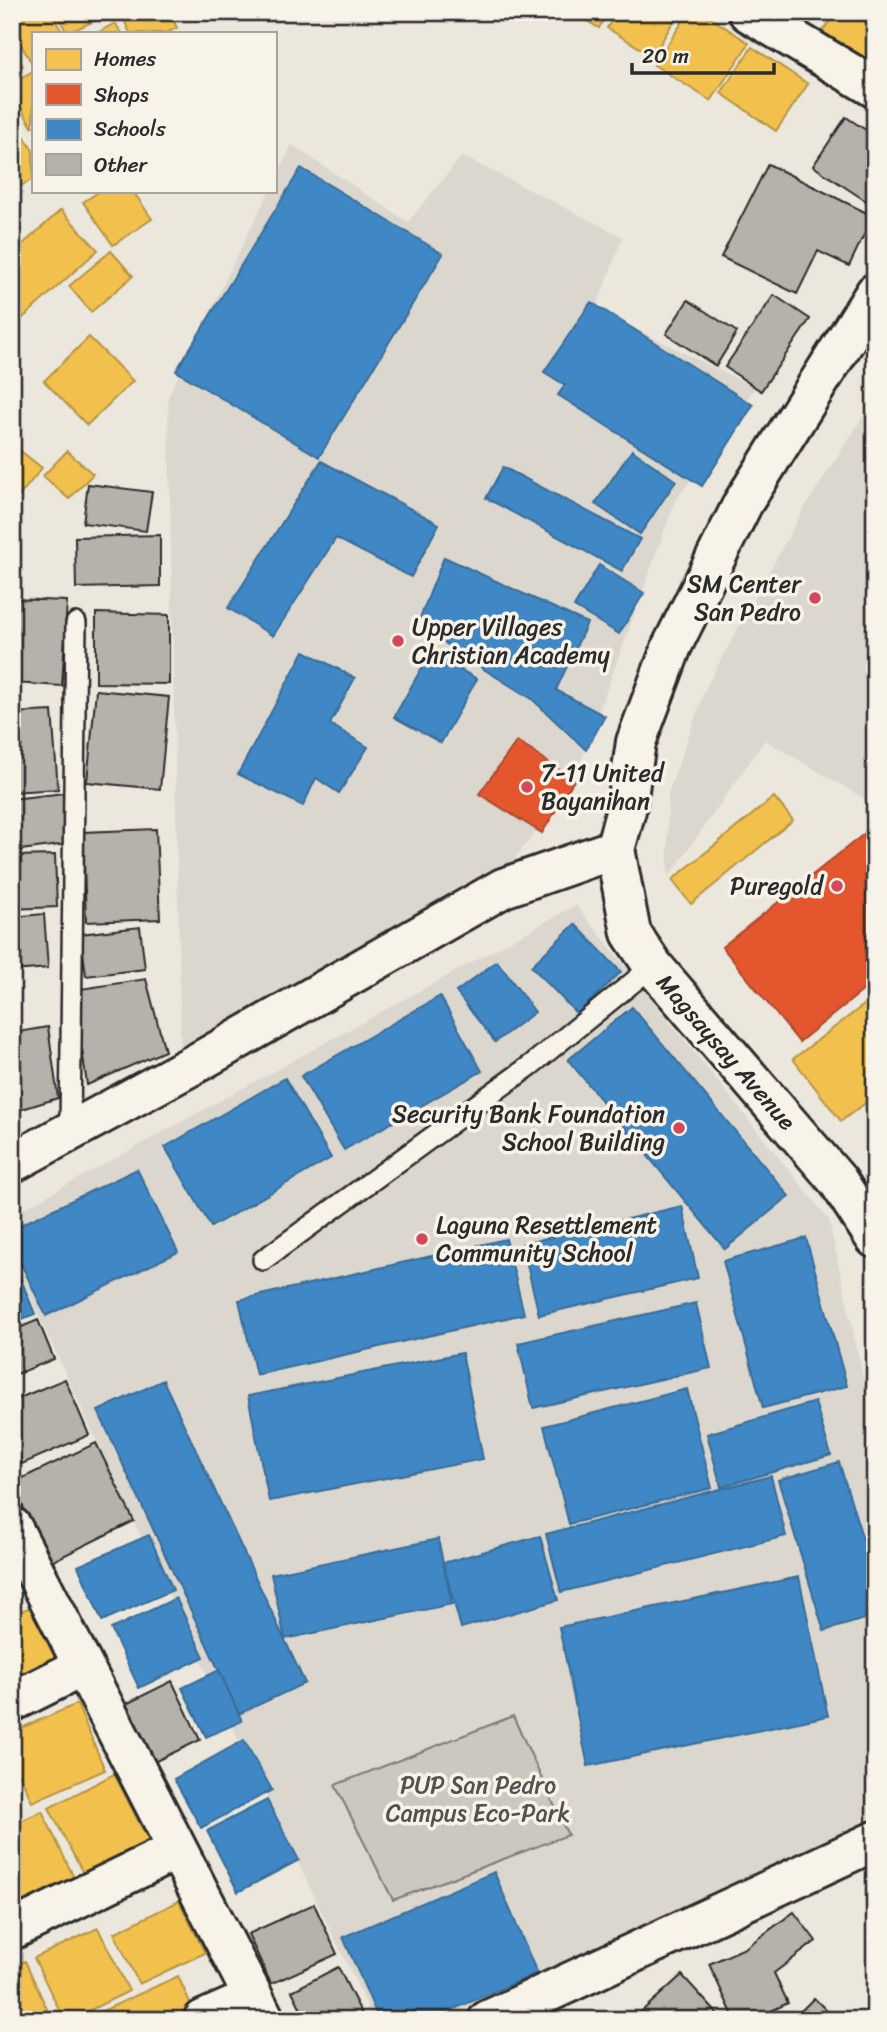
<svg xmlns="http://www.w3.org/2000/svg" width="887" height="2032" viewBox="0 0 887 2032" font-family="Sriracha,sans-serif">
	<rect width="100%" height="100%" fill="#ebe7dd"/>
	<filter id="ink" filterUnits="userSpaceOnUse"><feTurbulence type="fractalNoise" baseFrequency=".0143" numOctaves="2"/><feDisplacementMap in="SourceGraphic" scale="14" xChannelSelector="R" yChannelSelector="G"/><feConvolveMatrix kernelMatrix="1 2 1 2 8 2 1 2 1" color-interpolation-filters="sRGB"/></filter>
	<g filter="url(#ink)">
		<g fill="#dbd7ce">
			<path d="M292,145L408,222L462,156L623,237L596,309L755,388L675,502L574,780L496,884L181,1060L168,397L269,191H275V180Z"/>
			<path d="M875,398V805L765,740L668,878V793L706,687L803,510Z"/>
			<path d="M576,905L829,1220L875,1431V1822L440,2020H374L149,1554L12,1258V1215Z"/>
		</g>
		<path fill="#cbc8bf" stroke="#7b7a75" stroke-width="2" d="M513,1716L568,1835L393,1900L335,1785Z"/>
		<g fill="#f2c14e" stroke="#b69444" stroke-width="2">
			<path d="M12,12H50L63,33H33V58L30,60L12,30Z"/>
			<path d="M56,12H104L106,16L67,33Z"/>
			<path d="M169,12L177,28L166,33H130L121,13Z"/>
			<path d="M572,12H608L599,28Z"/>
			<path d="M617,12H679L653,56L607,28Z"/>
			<path d="M689,12H702L749,43L711,101L654,65Z"/>
			<path d="M836,12H861L875,22V65L868,75L817,39Z"/>
			<path d="M115,23L122,33H97Z"/>
			<path d="M752,47L808,84L776,131L721,93Z"/>
			<path d="M12,48L23,66L12,72Z"/>
			<path d="M33,71V126L32,127L12,92V83Z"/>
			<path d="M12,116L22,131L12,137Z"/>
			<path d="M23,134L33,151V179L12,191V140Z"/>
			<path d="M100,191H133L152,219L113,245L83,202Z"/>
			<path d="M61,210L98,250L15,325L12,254Z"/>
			<path d="M111,251L133,276L91,312L69,286Z"/>
			<path d="M89,337L133,381L87,425L44,381Z"/>
			<path d="M12,444L42,468L12,505Z"/>
			<path d="M67,451L93,474L69,499L43,476Z"/>
			<path d="M774,797L793,820L691,904L672,880Z"/>
			<path d="M873,998L875,1096L841,1121L793,1059Z"/>
			<path d="M33,1606L62,1674L12,1696V1615Z"/>
			<path d="M77,1704L105,1770L32,1802L12,1757V1732Z"/>
			<path d="M114,1774L151,1846L86,1879L49,1808Z"/>
			<path d="M42,1811L76,1882L14,1912L12,1825Z"/>
			<path d="M179,1901L205,1953L139,1984L114,1933Z"/>
			<path d="M98,1928L129,1991L70,2020H64L34,1958Z"/>
			<path d="M25,1961L52,2020H12V1967Z"/>
			<path d="M178,1976L197,2018L193,2020H83Z"/>
		</g>
		<g fill="#e4572e" stroke="#ac4a2d" stroke-width="2">
			<path d="M517,741L574,780L542,833L479,794Z"/>
			<path d="M875,825V981L799,1042L722,947Z"/>
		</g>
		<g fill="#3f88c5" stroke="#396c97" stroke-width="2">
			<path d="M301,168L443,254L319,457L176,371Z"/>
			<path d="M591,302L753,405L702,486L558,395L565,385L544,372Z"/>
			<path d="M632,450L676,481L640,534L595,504Z"/>
			<path d="M321,461L439,524L411,577L336,538L273,636L228,608Z"/>
			<path d="M503,467L640,539L622,571L486,498Z"/>
			<path d="M444,557L587,623L556,690L605,716L586,750L532,699L464,657L418,623Z"/>
			<path d="M599,565L644,593L619,634L574,607Z"/>
			<path d="M304,651L355,678L330,724L368,747L339,793L316,778L303,806L238,774Z"/>
			<path d="M430,653L477,679L441,743L394,717Z"/>
			<path d="M575,924L621,972L577,1014L531,966Z"/>
			<path d="M497,961L535,1012L495,1042L456,992Z"/>
			<path d="M440,996L482,1071L344,1150L301,1076Z"/>
			<path d="M632,1007L789,1196L725,1249L568,1060Z"/>
			<path d="M285,1078L331,1158L211,1227L165,1147Z"/>
			<path d="M137,1169L178,1252L46,1316L12,1245V1229Z"/>
			<path d="M682,1206L698,1278L539,1315L522,1244Z"/>
			<path d="M806,1238L847,1386L763,1408L723,1261Z"/>
			<path d="M506,1239L524,1314L256,1375L239,1300Z"/>
			<path d="M12,1257L35,1314L12,1323Z"/>
			<path d="M696,1303L711,1368L533,1408L518,1343Z"/>
			<path d="M462,1353L483,1459L269,1501L248,1396Z"/>
			<path d="M163,1380L305,1683L239,1714L98,1411Z"/>
			<path d="M687,1389L712,1488L569,1524L544,1426Z"/>
			<path d="M815,1402L831,1455L721,1487L707,1434Z"/>
			<path d="M839,1462L875,1579V1616L824,1631L778,1480Z"/>
			<path d="M771,1476L786,1536L561,1592L546,1534Z"/>
			<path d="M149,1535L173,1590L102,1621L78,1566Z"/>
			<path d="M540,1536L558,1600L461,1628L443,1563Z"/>
			<path d="M438,1539L452,1604L285,1639L271,1574Z"/>
			<path d="M799,1577L828,1716L588,1766L559,1627Z"/>
			<path d="M176,1598L204,1657L139,1688L111,1629Z"/>
			<path d="M219,1670L242,1721L206,1737L182,1688Z"/>
			<path d="M244,1740L272,1790L201,1828L174,1779Z"/>
			<path d="M267,1800L299,1860L238,1892L207,1831Z"/>
			<path d="M494,1872L537,1973L429,2020H379L343,1937Z"/>
		</g>
		<g fill="#b5b2ab" stroke="#2b2b2b" stroke-width="2">
			<path d="M846,117L875,136V207L813,166Z"/>
			<path d="M768,164L873,216L849,266L818,251L797,294L721,257Z"/>
			<path d="M774,295L810,319L761,391L725,367Z"/>
			<path d="M688,300L737,332L716,366L666,334Z"/>
			<path d="M88,484L152,492L146,531L83,523Z"/>
			<path d="M160,535V586L76,588L75,537Z"/>
			<path d="M12,599L67,601L62,686L12,683Z"/>
			<path d="M96,613L169,615V684L96,683Z"/>
			<path d="M96,690L169,697L160,789L87,782Z"/>
			<path d="M52,711L58,789L12,792V713Z"/>
			<path d="M64,793L68,844L12,851V799Z"/>
			<path d="M156,829L160,919L86,922L83,832Z"/>
			<path d="M55,855L57,907L12,909V856Z"/>
			<path d="M44,914L48,968L14,971L16,977L12,978V917Z"/>
			<path d="M140,927L145,969L86,976L81,934Z"/>
			<path d="M146,979L165,1051L87,1085L74,990Z"/>
			<path d="M48,1027L58,1098L16,1111L12,1096V1033Z"/>
			<path d="M38,1320L54,1359L12,1376V1331Z"/>
			<path d="M65,1379L89,1435L22,1464L12,1440V1401Z"/>
			<path d="M96,1443L134,1521L49,1563L12,1483Z"/>
			<path d="M172,1681L200,1740L152,1763L124,1705Z"/>
			<path d="M314,1904L337,1954L271,1984L248,1934Z"/>
			<path d="M794,1912L816,1941L774,1973L788,2003L752,2020H735L709,1964L745,1948Z"/>
			<path d="M338,1967L365,2020H294L292,2014L301,2009L292,1991Z"/>
			<path d="M682,1975L723,2020H632Z"/>
			<path d="M814,1998L836,2020H792Z"/>
		</g>
		<g fill="none" stroke-linecap="round" stroke-linejoin="round">
			<g stroke="#2b2b2b" stroke-width="24">
				<g id="service">
					<path d="M70,1129L76,623"/>
					<path d="M263,1260L531,1065L653,966"/>
				</g>
			</g>
			<g stroke="#2b2b2b" stroke-width="44">
				<g id="minor">
					<path d="M748,12L875,88"/>
					<path d="M12,1527L265,2020"/>
					<path d="M12,1702L82,1667"/>
					<path d="M12,1930L177,1850"/>
					<path d="M203,2020L253,1998"/>
					<path d="M488,2020L875,1841"/>
				</g>
			</g>
			<g stroke="#2b2b2b" stroke-width="44">
				<path id="tertiary" d="M615,849L626,810L636,742L672,646L743,503L875,293"/>
			</g>
			<g stroke="#2b2b2b" stroke-width="44">
				<path id="secondary" d="M12,1163L202,1060L503,888L615,849L631,933L653,966L838,1181L875,1238"/>
			</g>
			<use href="#service" stroke="#f7f3e8" stroke-width="19"/>
			<use href="#minor" stroke="#f7f3e8" stroke-width="38"/>
			<use href="#tertiary" stroke="#f7f3e8" stroke-width="38"/>
			<use href="#secondary" stroke="#f7f3e8" stroke-width="38"/>
		</g>
	</g>
	<g fill="#d1495b" stroke="#f7f3e8" stroke-width="2.5">
		<circle cx="815" cy="598" r="7"/>
		<circle cx="398" cy="641" r="7"/>
		<circle cx="527" cy="787" r="7"/>
		<circle cx="837" cy="886" r="7"/>
		<circle cx="679" cy="1128" r="7"/>
		<circle cx="422" cy="1239" r="7"/>
	</g>
	<g text-anchor="middle" dominant-baseline="central" stroke-width="7" stroke-linejoin="round" paint-order="stroke">
		<g font-size="24" fill="#2b2b2b" stroke="#f7f3e8" text-anchor="end">
			<text x="801" y="584">SM Center<tspan x="801" dy="28">San Pedro</tspan></text>
			<text x="412" y="627" text-anchor="start">Upper Villages<tspan x="412" dy="28">Christian Academy</tspan></text>
			<text x="541" y="773" text-anchor="start">7-11 United<tspan x="541" dy="28">Bayanihan</tspan></text>
			<text x="823" y="886">Puregold</text>
			<text x="665" y="1114">Security Bank Foundation<tspan x="665" dy="28">School Building</tspan></text>
			<text x="436" y="1225" text-anchor="start">Laguna Resettlement<tspan x="436" dy="28">Community School</tspan></text>
		</g>
		<g font-size="24" fill="#2b2b2b" stroke="#f7f3e8">
			<text transform="translate(726 1052) rotate(49)">Magsaysay Avenue</text>
		</g>
		<g font-size="24" fill="#535250" stroke="#f7f3e8">
			<text x="478" y="1785">PUP San Pedro<tspan x="478" dy="28">Campus Eco-Park</tspan></text>
		</g>
	</g>
	<rect width="887" height="2032" fill="none" stroke="#f7f3e8" stroke-width="42"/>
	<rect x="21" y="21" width="845" height="1990" fill="none" stroke="#2b2b2b" stroke-width="2.5" filter="url(#ink)"/>
	<rect x="32" y="32" width="245" height="161" fill="#f7f3e8" stroke="#a5a39c" stroke-width="2"/>
	<rect x="46" y="49" width="35" height="21" fill="#f2c14e" stroke="#a5a39c" stroke-width="2"/>
	<text x="94" y="66" font-size="21" fill="#2b2b2b">Homes</text>
	<rect x="46" y="84" width="35" height="21" fill="#e4572e" stroke="#a5a39c" stroke-width="2"/>
	<text x="94" y="102" font-size="21" fill="#2b2b2b">Shops</text>
	<rect x="46" y="119" width="35" height="21" fill="#3f88c5" stroke="#a5a39c" stroke-width="2"/>
	<text x="94" y="136" font-size="21" fill="#2b2b2b">Schools</text>
	<rect x="46" y="154" width="35" height="21" fill="#b5b2ab" stroke="#a5a39c" stroke-width="2"/>
	<text x="94" y="172" font-size="21" fill="#2b2b2b">Other</text>
	<path d="M632 63v10h142v-10" fill="none" stroke="#2b2b2b" stroke-width="3.5"/>
	<text x="642" y="63" font-size="21" fill="#2b2b2b" stroke="#f7f3e8" stroke-width="5" paint-order="stroke">20 m</text>
</svg>
